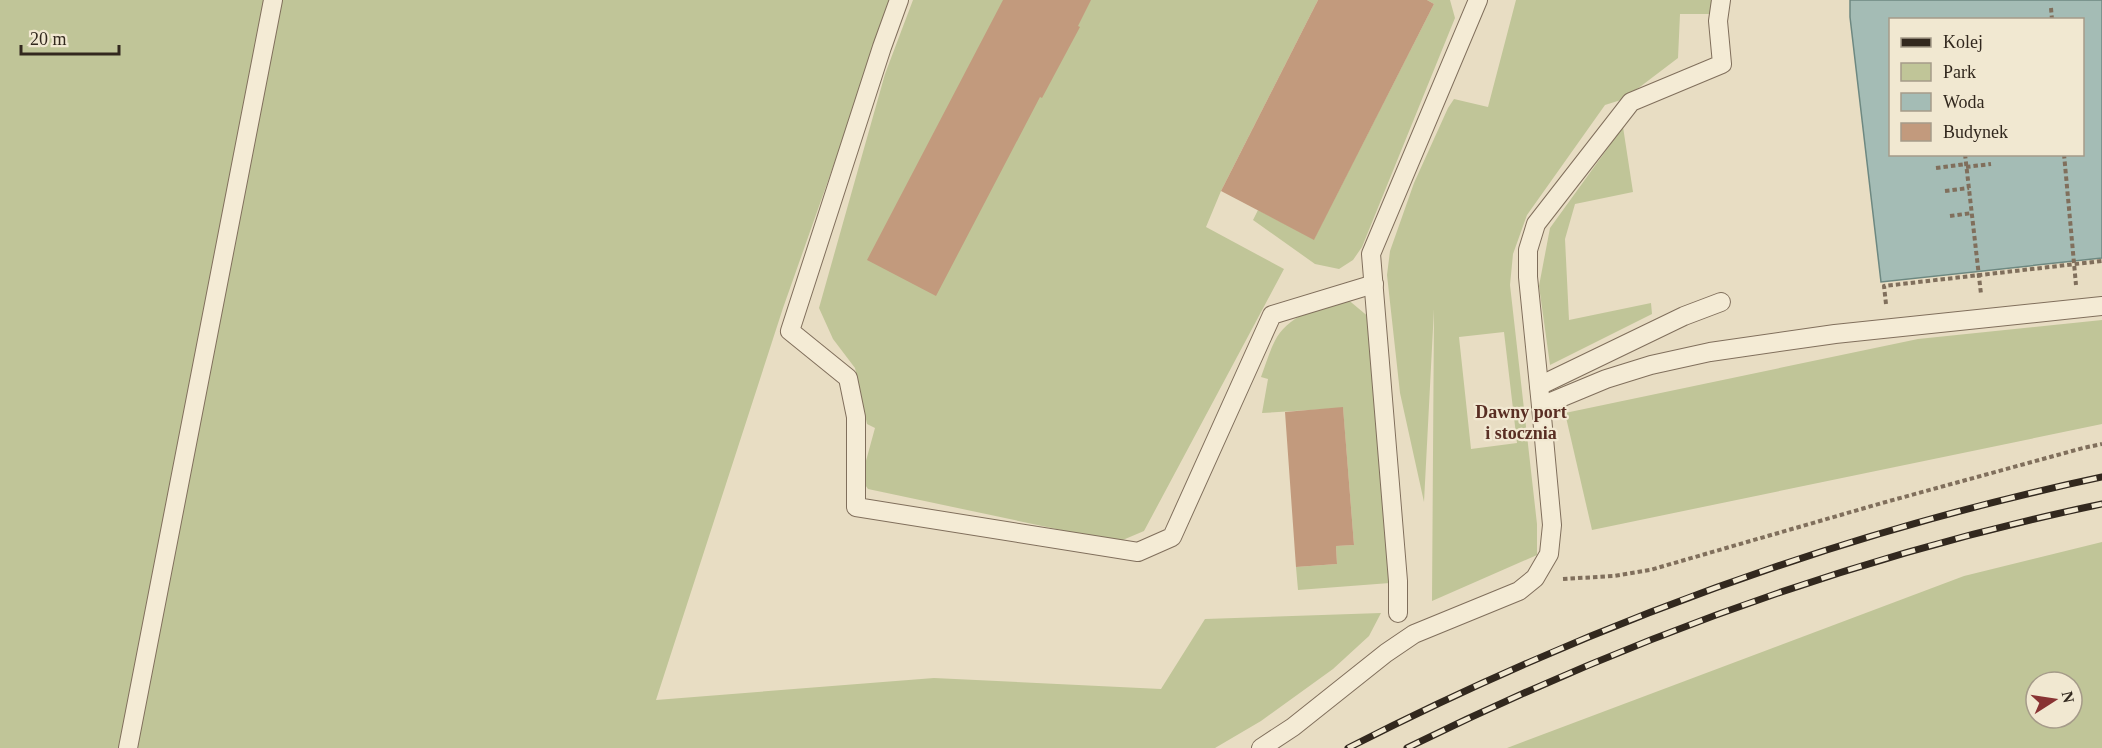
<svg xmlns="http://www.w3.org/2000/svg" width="2102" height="748" viewBox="0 0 2102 748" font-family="Georgia,serif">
	<rect width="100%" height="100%" fill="#e8ddc3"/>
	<g fill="#c0c598" fill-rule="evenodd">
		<path d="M0,0H892L783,308L656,700L934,678L1161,689L1205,619L1381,613L1369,636L1333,669L1261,721L1215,748H0Z"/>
		<path d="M913,0H1318L1221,191L1206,227L1284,269L1144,531L1118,542L868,489L861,479L875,428L867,424L855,368L833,339L819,308L885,74Z"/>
		<path d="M1427,0H1450L1455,18L1362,247L1353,260L1339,269L1315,264L1253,220L1258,210L1314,239L1434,4Z"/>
		<path d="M1516,0H1713L1711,14H1680L1678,58L1624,99L1605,105L1527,215L1513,254L1510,285L1537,524V555L1432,601L1434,309L1424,502L1400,393L1387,275L1390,251L1414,183L1448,108L1454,99L1488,107ZM1504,332L1517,443L1471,449L1459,337Z"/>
		<path d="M1623,127L1633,192L1575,204L1565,239L1569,320L1651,303L1652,314L1550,365L1539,286L1550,228Z"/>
		<path d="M1346,298L1370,318L1390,583L1298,590L1296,567L1337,564L1336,546L1354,545L1343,408L1262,413L1268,379L1261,377C1266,364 1270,349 1277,337C1291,315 1322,305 1346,298Z"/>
		<path d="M2102,320V424L1592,530L1565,413L1918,339Z"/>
		<path d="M2102,542V748H1507L1964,576ZM2036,682H2072V718H2036Z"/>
	</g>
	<path fill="#a4bcb5" stroke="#6d8881" stroke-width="1.5" fill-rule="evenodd" d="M1850,0H2102V258L1881,282L1850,17ZM1890,20H2082V154H1890Z"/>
	<g fill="#c29a7d">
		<path d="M1003,0H1091L1078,26L1080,27L1042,98L1040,97L936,296L867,260Z"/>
		<path d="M1318,0H1427L1434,4L1314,240L1221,191Z"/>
		<path d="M1343,407L1354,545L1336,546L1337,564L1296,567L1285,412Z"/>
	</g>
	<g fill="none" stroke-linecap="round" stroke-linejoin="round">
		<g stroke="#806f5c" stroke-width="20">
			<g id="lane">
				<path d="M899,0L882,47L790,331L848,378L856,417V507L1138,552L1172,537L1272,315L1374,284"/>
				<path d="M1539,386L1684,316L1721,302"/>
				<path d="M1541,406L1528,277V250L1536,224L1631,102L1722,64L1718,21L1721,0"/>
				<path d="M1398,613V581L1371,254L1478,0"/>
				<path d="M128,748L273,0"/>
				<path d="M1261,748L1293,727L1386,653L1414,634L1519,591L1535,578L1549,554L1552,525L1541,406L1606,379L1651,365L1710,352L1835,334L2102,306"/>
			</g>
		</g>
		<g stroke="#806f5c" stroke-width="4" stroke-dasharray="4.5 3" stroke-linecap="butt">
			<path d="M2051,8L2052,20"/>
			<path d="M1965,154L1981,294"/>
			<path d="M2064,154L2076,285"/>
			<path d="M1966,167L1991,164"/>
			<path d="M1936,168L1966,164"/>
			<path d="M1945,191L1969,188"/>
			<path d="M1950,216L1972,213"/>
			<path d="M1886,304L1884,286L2102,261"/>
			<path d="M1563,579L1614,576L1650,570L1882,503L2083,448L2102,444"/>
		</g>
		<use href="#lane" stroke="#f4ebd5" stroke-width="18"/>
		<g stroke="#32281e" stroke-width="7">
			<g id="rail">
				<path d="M1348,748C1589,625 1838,533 2102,477"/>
				<path d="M1407,748C1628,639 1861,554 2102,504"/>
			</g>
		</g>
		<use href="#rail" stroke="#f1e8d1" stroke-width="4.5" stroke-dasharray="14" stroke-linecap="butt"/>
	</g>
	<g text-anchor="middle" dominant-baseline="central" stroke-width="4.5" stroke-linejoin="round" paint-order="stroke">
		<g font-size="18" font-weight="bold" fill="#592e23" stroke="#f1e8d1">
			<text x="1521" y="412">Dawny port<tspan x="1521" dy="21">i stocznia</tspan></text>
		</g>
	</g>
	<rect x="1889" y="18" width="195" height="138" fill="#f1e8d1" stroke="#a59b89" stroke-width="1.5"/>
	<rect x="1901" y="38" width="30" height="9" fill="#32281e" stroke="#a59b89" stroke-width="1.5"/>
	<text x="1943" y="48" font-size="18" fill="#32281e">Kolej</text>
	<rect x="1901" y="63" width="30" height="18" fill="#c0c598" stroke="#a59b89" stroke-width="1.5"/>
	<text x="1943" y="78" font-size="18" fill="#32281e">Park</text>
	<rect x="1901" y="93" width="30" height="18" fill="#a4bcb5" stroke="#a59b89" stroke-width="1.5"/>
	<text x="1943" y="108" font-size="18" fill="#32281e">Woda</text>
	<rect x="1901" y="123" width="30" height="18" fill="#c29a7d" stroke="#a59b89" stroke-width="1.5"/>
	<text x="1943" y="138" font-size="18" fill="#32281e">Budynek</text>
	<g transform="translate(2054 700) rotate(78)"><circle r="28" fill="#f1e8d1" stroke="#a59b89" stroke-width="1.5"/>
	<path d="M0-4.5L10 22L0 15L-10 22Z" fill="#883333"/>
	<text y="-9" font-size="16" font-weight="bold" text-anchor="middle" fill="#32281e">N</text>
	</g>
	<path d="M21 45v9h98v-9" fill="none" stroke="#32281e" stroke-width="3"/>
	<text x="30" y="45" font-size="18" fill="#32281e" stroke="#f1e8d1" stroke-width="4.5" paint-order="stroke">20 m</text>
</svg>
